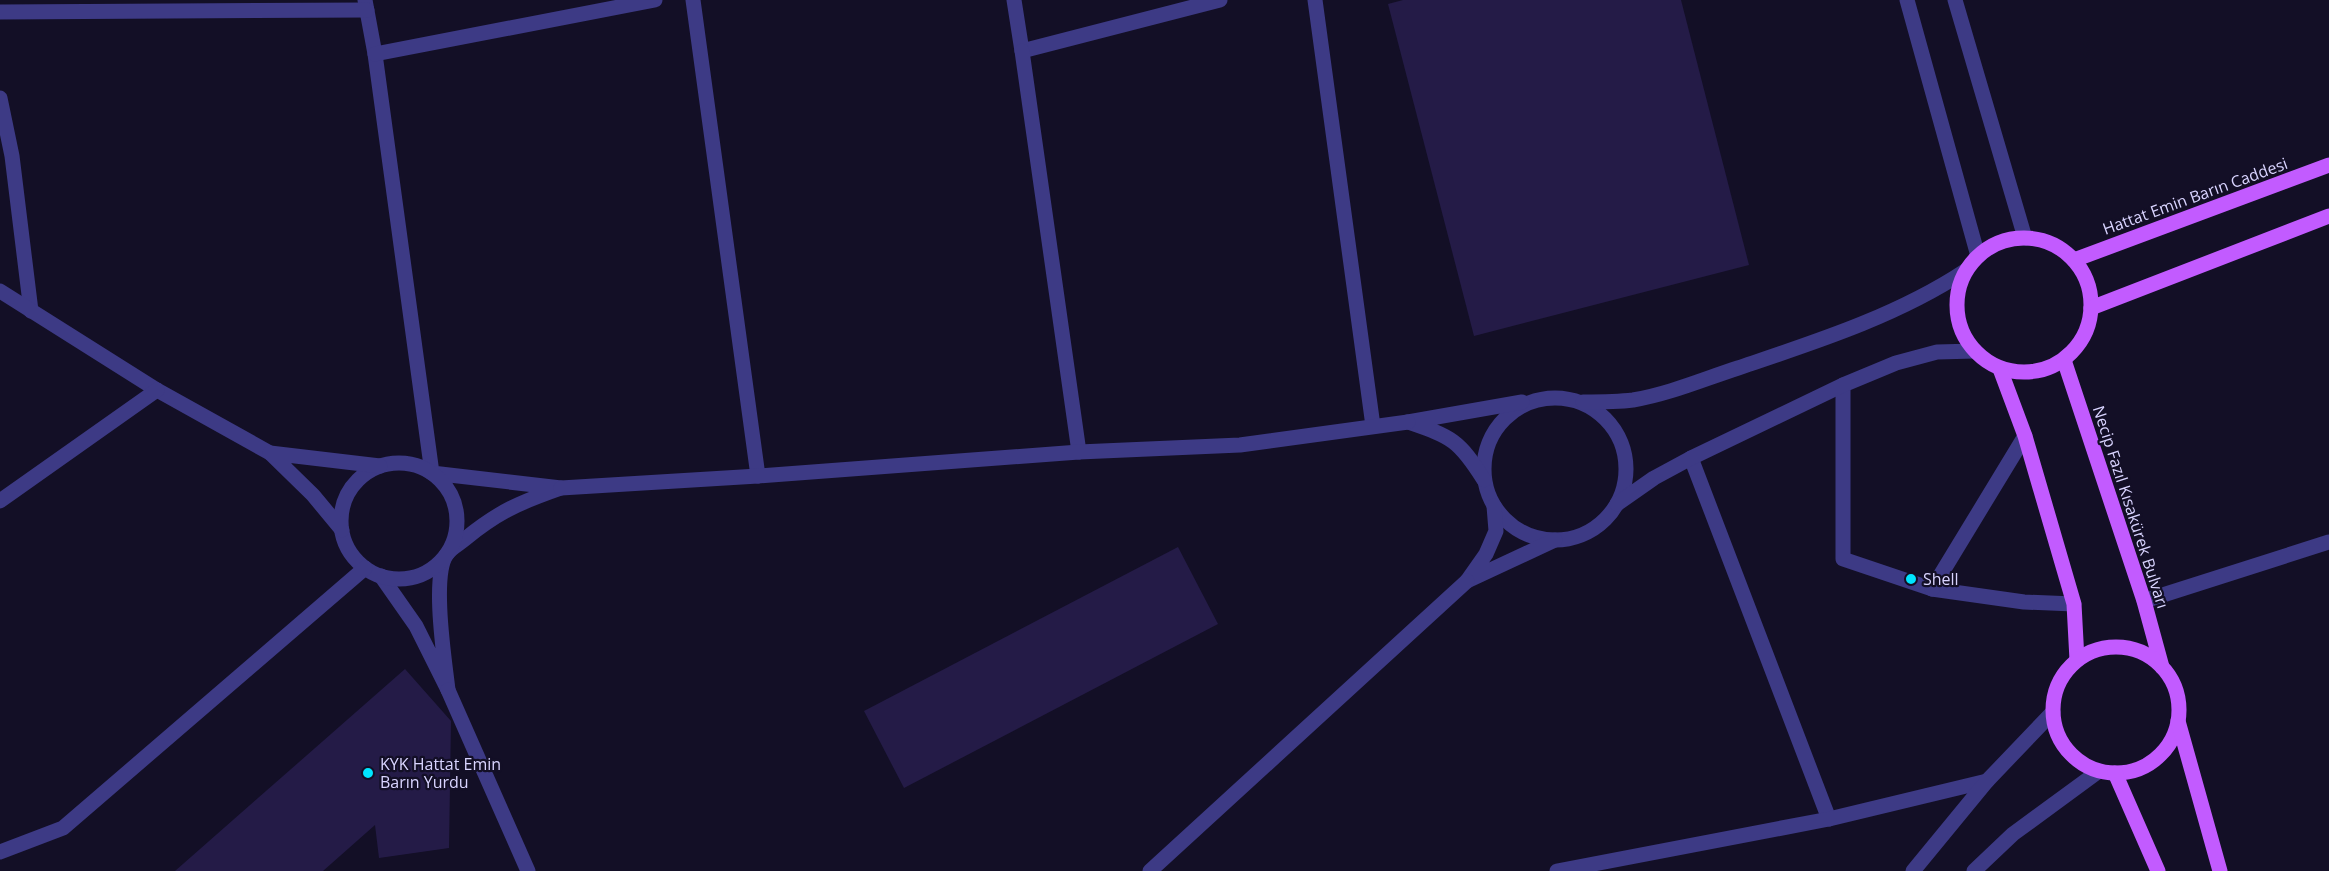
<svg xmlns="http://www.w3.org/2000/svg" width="2329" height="871" viewBox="0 0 2329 871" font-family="'Open Sans',sans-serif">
	<rect width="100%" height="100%" fill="#130f26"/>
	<g fill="#241b47">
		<path d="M1403,0H1681L1749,265L1474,336L1388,4Z"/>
		<path d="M1178,547L1218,624L904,788L864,711Z"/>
		<path d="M405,669L451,721L449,848L379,858L375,825L323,871H175Z"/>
	</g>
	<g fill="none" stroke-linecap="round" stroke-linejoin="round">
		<g stroke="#3d3a85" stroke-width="15">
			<path d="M1843,385V559L1932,589L2024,602L2074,604"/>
			<path d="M1932,589L2025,436"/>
		</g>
		<g stroke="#3d3a85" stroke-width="15">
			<path d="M365,0L375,54L432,473L561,488C521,502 499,511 465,539C459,544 451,548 447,554C431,575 445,663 448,690L416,626L381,576"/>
			<path d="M693,0L758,476"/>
			<path d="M1014,0L1022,51L1220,0"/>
			<path d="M1315,0L1373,426"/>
			<path d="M1907,0L1978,256"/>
			<path d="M1955,0L2025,238"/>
			<path d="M0,12L367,10"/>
			<path d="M1022,51L1079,452"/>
			<path d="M375,54L655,0"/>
			<path d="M0,98L12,156L31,311"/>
			<path d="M0,291L157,390L270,453"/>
			<circle cx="1555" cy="469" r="71"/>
			<path d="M1583,402C1599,402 1617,402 1633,400C1669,394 1704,379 1738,368C1815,342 1897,316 1965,271"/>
			<path d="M1691,458L1829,819"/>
			<circle cx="399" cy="521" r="58"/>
			<path d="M1484,480C1459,440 1452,437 1408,422L1522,402"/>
			<path d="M561,488L758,476L1079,452L1240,445L1408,422"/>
			<path d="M0,501L157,390"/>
			<path d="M1617,504L1654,478L1691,458L1843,385L1896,363L1937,352L1975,351"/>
			<path d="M1494,506L1496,531L1486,554L1467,581L1555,540"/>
			<path d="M342,530L313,495L270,453L380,466"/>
			<path d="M2144,601L2329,542"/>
			<path d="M448,690L528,871"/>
			<path d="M0,852L63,828L365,568"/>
			<path d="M1150,871L1467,581"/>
			<path d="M1557,871L1829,819L1987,781"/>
			<path d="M1913,871L1987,781L2053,712"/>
			<path d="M1974,871L2013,834L2099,771"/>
		</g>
		<g stroke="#c25bff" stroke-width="15">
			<circle cx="2024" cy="305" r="67"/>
			<path d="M2074,260L2329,165"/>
			<path d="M2091,308L2329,216"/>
			<path d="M2064,360L2144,601L2162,667"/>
			<path d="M2000,369L2025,436L2074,604L2077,660"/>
			<circle cx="2116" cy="710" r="63"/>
			<path d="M2178,721L2220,871"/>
			<path d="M2115,773L2158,871"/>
		</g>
	</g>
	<g fill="#00e5ff" stroke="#130f26" stroke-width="2">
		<circle cx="1911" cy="579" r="6"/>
		<circle cx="368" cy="773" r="6"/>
	</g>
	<g text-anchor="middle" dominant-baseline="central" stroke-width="4.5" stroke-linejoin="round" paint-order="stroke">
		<g font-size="16" fill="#d9d4ff" stroke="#130f26">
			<text transform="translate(2195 196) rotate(-20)">Hattat Emin Barın Caddesi</text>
			<text transform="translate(2131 507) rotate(72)">Necip Fazıl Kısakürek Bulvarı</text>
		</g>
		<g font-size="16" fill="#d9d4ff" stroke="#130f26" text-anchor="start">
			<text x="1923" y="579">Shell</text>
			<text x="380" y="764">KYK Hattat Emin<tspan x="380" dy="18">Barın Yurdu</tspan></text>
		</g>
	</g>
</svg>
